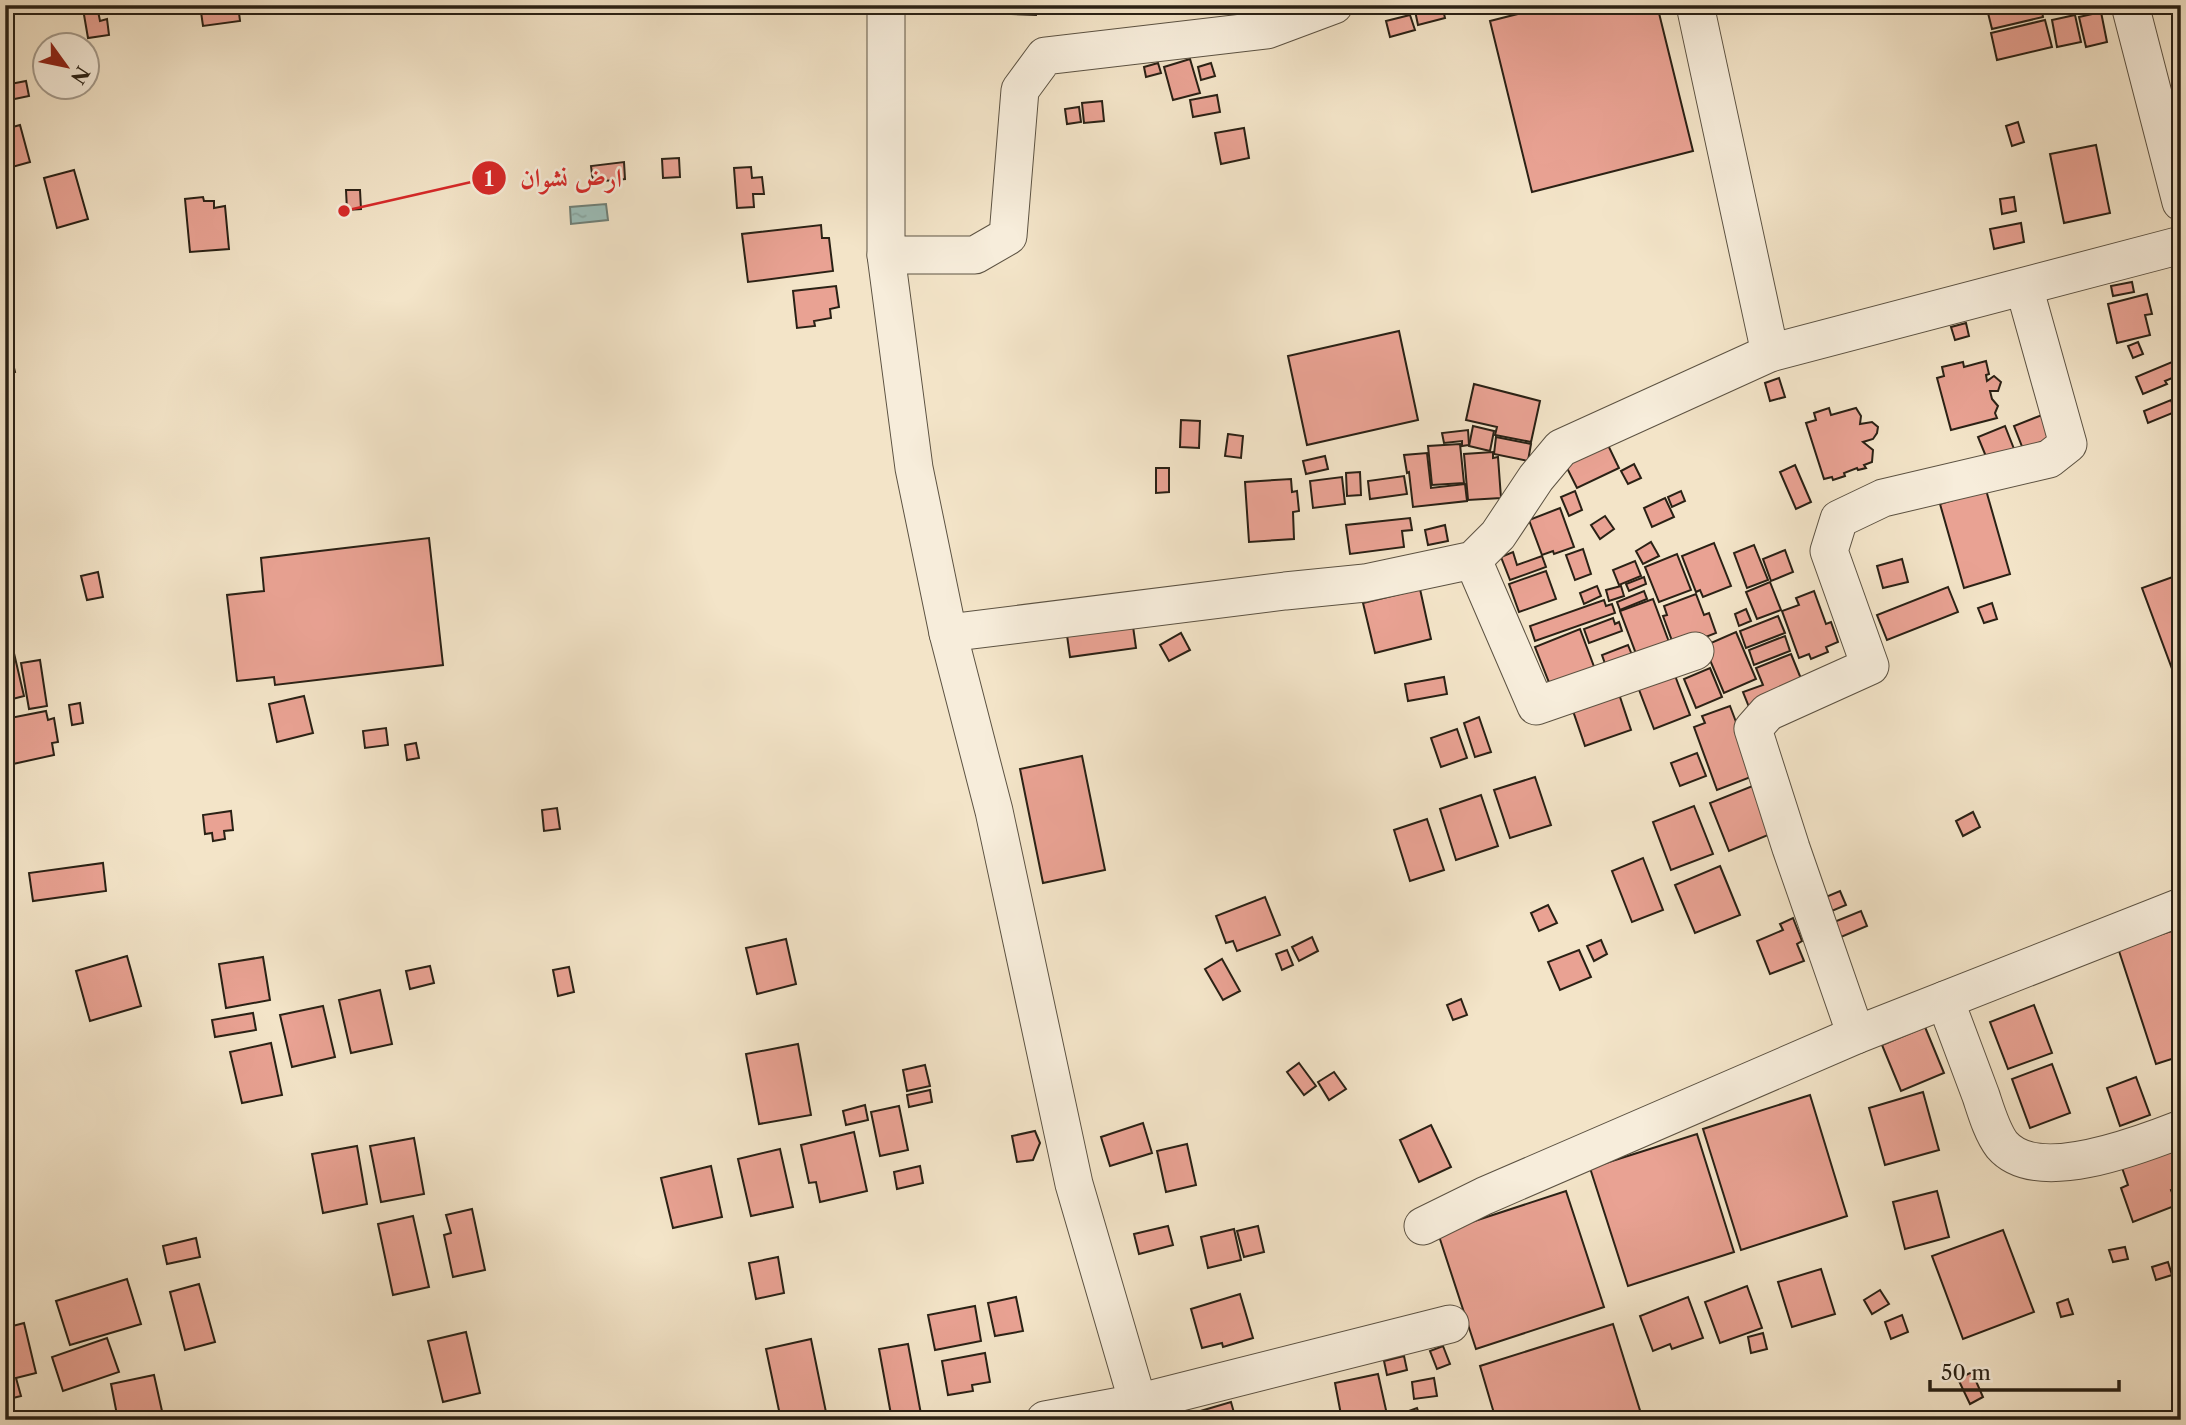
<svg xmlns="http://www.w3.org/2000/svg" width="2186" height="1425" viewBox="0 0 2186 1425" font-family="'Libre Caslon Text',Amiri,serif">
	<defs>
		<pattern id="water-ripples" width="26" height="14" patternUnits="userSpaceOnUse" patternTransform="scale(1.75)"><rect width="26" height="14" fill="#9bbeb9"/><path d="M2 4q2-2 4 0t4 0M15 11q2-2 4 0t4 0" fill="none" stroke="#86a39e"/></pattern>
	</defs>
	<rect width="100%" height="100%" fill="#f3e4c8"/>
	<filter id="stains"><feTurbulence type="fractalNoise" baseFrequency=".00286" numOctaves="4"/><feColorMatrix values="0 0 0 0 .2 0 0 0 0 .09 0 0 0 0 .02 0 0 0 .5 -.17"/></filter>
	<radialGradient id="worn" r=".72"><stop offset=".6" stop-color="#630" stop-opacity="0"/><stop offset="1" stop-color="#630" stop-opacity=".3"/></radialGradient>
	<path fill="url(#water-ripples)" stroke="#6e7f77" stroke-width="2" d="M606,204L608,220L571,224L570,207Z"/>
	<g fill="#e9a293" stroke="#2a2115" stroke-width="2">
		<path d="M200,5H238L240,21L203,26Z"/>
		<path d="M1012,5H1037L1036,15L1012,14Z"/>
		<path d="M1419,5H1442L1445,18L1418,25L1414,6Z"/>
		<path d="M1553,5H1657L1693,151L1532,192L1490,21Z"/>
		<path d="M1986,5H2041L2043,17L1992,29Z"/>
		<path d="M97,6L100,21L107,19L109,35L88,38L83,9Z"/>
		<path d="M2101,12L2107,42L2086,47L2079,17Z"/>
		<path d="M1410,15L1415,30L1390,37L1386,21Z"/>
		<path d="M2075,15L2081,42L2057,47L2052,20Z"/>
		<path d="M2045,20L2052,47L1997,60L1991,33Z"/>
		<path d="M1190,59L1200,93L1173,100L1164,67Z"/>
		<path d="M1158,63L1161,73L1146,77L1144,67Z"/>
		<path d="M1211,63L1215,76L1201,80L1198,67Z"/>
		<path d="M26,81L29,96L5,101V85Z"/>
		<path d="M1217,95L1220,112L1193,117L1190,100Z"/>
		<path d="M1102,101L1104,121L1084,123L1082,103Z"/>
		<path d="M1079,107L1081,122L1067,124L1065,109Z"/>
		<path d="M2018,122L2024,142L2012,146L2006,126Z"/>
		<path d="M20,125L30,162L5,169V129Z"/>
		<path d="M1244,128L1249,158L1221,164L1215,133Z"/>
		<path d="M2096,145L2110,213L2064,223L2050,154Z"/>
		<path d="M679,158L680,177L663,178L662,159Z"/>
		<path d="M624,162L625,179L593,182L591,166Z"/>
		<path d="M751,167L752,178L762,177L764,194H753L754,207L737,208L734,168Z"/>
		<path d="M74,170L88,219L57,228L44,178Z"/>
		<path d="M346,190H360L361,209L347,210Z"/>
		<path d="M203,197L204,201H214V208L225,206L229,249L190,252L185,199Z"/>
		<path d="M2014,197L2016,211L2002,214L2000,199Z"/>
		<path d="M2021,223L2024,242L1994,249L1990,229Z"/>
		<path d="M821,225L822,238H829L833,271L748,282L742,234Z"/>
		<path d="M2132,282L2134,292L2113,296L2111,286Z"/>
		<path d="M836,286L839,307L830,309L831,318L814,321L815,326L797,328L793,291Z"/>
		<path d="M2147,294L2152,314L2145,315L2150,335L2117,343L2108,304Z"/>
		<path d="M1966,323L1969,336L1955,340L1951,327Z"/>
		<path d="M1399,331L1418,420L1307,445L1288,356Z"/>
		<path d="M2138,342L2143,354L2133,358L2128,346Z"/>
		<path d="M8,343L15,372L5,374V344Z"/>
		<path d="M1986,361L1989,374L1986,375L1987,381L1994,376L2001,382L1998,391H1990L1992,399L1998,406L1995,413L1997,418L1951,430L1937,378L1944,376L1942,367L1963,362L1964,367Z"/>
		<path d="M2172,362L2177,376L2165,381L2167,384L2143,394L2136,377Z"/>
		<path d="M1779,378L1785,397L1770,401L1765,383Z"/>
		<path d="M1474,384L1540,401L1531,442L1495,435L1497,427L1466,420Z"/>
		<path d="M2171,400L2175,412L2148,423L2144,411Z"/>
		<path d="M1829,408L1831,415L1856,408L1861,416L1860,424L1872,422L1878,427L1877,433L1873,439L1863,442L1873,450L1872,462L1864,465L1866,468L1858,470L1857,468L1844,473L1845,476L1833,480L1832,477L1824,479L1806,423L1816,420L1814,413Z"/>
		<path d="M2042,415L2051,438L2023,449L2014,426Z"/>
		<path d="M1181,420L1200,421L1199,448L1180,447Z"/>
		<path d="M1473,426L1494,431L1490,451L1469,446Z"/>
		<path d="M2005,426L2014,449L1987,459L1978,437Z"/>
		<path d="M1468,430L1469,445L1462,446V441L1444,443L1442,433Z"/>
		<path d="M1228,434L1243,436L1241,458L1225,456Z"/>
		<path d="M1496,437L1531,444L1528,461L1494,454Z"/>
		<path d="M1607,443L1619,468L1577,488L1565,464Z"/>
		<path d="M1460,444L1464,483L1432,485L1428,446Z"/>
		<path d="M1493,452V458L1498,457L1501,498L1468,500L1464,454Z"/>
		<path d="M1427,453L1431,488L1465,484L1467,501L1413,507L1409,472L1407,473L1404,455Z"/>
		<path d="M1325,456L1328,469L1306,474L1303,461Z"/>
		<path d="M1634,464L1641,478L1628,484L1621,471Z"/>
		<path d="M1795,465L1811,502L1796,509L1780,472Z"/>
		<path d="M1156,468H1169V492L1156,493Z"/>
		<path d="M1360,472L1361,495L1347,496L1346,473Z"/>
		<path d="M1404,476L1407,494L1370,499L1368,481Z"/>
		<path d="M1342,477L1345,504L1313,508L1310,481Z"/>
		<path d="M1291,479L1292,492L1297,491L1299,511L1293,512L1294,539L1249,542L1245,482Z"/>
		<path d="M1986,490L2010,574L1964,588L1940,504Z"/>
		<path d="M1575,491L1582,510L1569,516L1561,497Z"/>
		<path d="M1681,491L1685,501L1672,507L1668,497Z"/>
		<path d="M1665,498L1674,517L1652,527L1644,508Z"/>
		<path d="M1560,508L1574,547L1554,554L1553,551L1542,555L1529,520Z"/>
		<path d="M1605,516L1614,529L1600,539L1591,525Z"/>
		<path d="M1410,518L1412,530L1402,531L1404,547L1350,554L1346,525Z"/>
		<path d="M1445,525L1448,541L1428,545L1425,530Z"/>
		<path d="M429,538L443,665L275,685L274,677L237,681L227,595L264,591L261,558Z"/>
		<path d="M1651,542L1659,556L1643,564L1636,551Z"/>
		<path d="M1714,543L1731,586L1703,597L1700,590L1696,592L1682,556Z"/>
		<path d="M1754,545L1768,580L1747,588L1734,553Z"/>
		<path d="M1583,549L1591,574L1575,580L1566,555Z"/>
		<path d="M1785,550L1793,572L1771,581L1763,559Z"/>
		<path d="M1513,552L1517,565L1542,556L1546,567L1510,580L1501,557Z"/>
		<path d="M1677,554L1691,590L1659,602L1645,567Z"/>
		<path d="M1902,559L1908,582L1883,588L1877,566Z"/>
		<path d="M1635,561L1641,576L1619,585L1613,570Z"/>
		<path d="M1546,571L1556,599L1519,612L1509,584Z"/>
		<path d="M98,572L103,597L87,600L81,576Z"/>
		<path d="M2181,574V693L2142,588Z"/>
		<path d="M1644,577L1646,584L1629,591L1626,584Z"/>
		<path d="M1770,582L1781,610L1757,619L1746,592Z"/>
		<path d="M1597,586L1601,596L1584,604L1580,593Z"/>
		<path d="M1621,586L1624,596L1609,601L1606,590Z"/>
		<path d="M1948,587L1958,612L1887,640L1877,615Z"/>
		<path d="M1420,589L1431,639L1375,653L1363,603Z"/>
		<path d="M1644,591L1647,599L1620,610L1617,602Z"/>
		<path d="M1814,591L1826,624L1831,622L1838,642L1826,647L1828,652L1811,659L1809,654L1799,658L1782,611L1799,605L1796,598Z"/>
		<path d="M1696,594L1704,615L1709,613L1716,633L1675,649L1663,616L1667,615L1664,606Z"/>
		<path d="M1653,599L1669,642L1638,659L1620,611Z"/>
		<path d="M1604,600L1606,606L1612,604L1615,613L1535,641L1530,626Z"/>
		<path d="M1992,603L1997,619L1984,623L1978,608Z"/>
		<path d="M1746,609L1751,621L1739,626L1735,614Z"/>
		<path d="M1778,616L1785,633L1746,648L1740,631Z"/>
		<path d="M1613,618L1615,624L1619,622L1622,631L1589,643L1584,629Z"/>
		<path d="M1132,619L1136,648L1070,657L1066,628Z"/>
		<path d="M1580,629L1596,672L1552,690L1535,647Z"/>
		<path d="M1736,632L1756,679L1724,693L1704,646Z"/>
		<path d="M1181,633L1190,650L1169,661L1160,645Z"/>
		<path d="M1785,636L1790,651L1754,665L1749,650Z"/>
		<path d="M1628,645L1636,665L1609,675L1602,655Z"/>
		<path d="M13,649L24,696L5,701V651Z"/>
		<path d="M1791,654L1804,686L1749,707L1743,692L1763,685L1756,668Z"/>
		<path d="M40,660L47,706L29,709L21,663Z"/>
		<path d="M1710,668L1722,697L1696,708L1684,679Z"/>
		<path d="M1674,673L1690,715L1654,729L1638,687Z"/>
		<path d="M1444,677L1447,694L1408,701L1405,684Z"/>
		<path d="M1617,688L1631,730L1585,746L1571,705Z"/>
		<path d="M304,696L313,733L277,742L269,704Z"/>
		<path d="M80,703L83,723L72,725L69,705Z"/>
		<path d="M1730,706L1756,775L1717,790L1694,727L1705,723L1702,716Z"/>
		<path d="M46,711L48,720L54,718L58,742L52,743L54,755L13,764L5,719Z"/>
		<path d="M1479,717L1491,752L1475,757L1464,723Z"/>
		<path d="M386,728L388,745L365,748L363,731Z"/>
		<path d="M1457,729L1467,758L1441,767L1431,738Z"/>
		<path d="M416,743L419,758L407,760L405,745Z"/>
		<path d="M1697,753L1706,776L1680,786L1671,763Z"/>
		<path d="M1082,756L1105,870L1043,883L1020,769Z"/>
		<path d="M1535,777L1551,825L1510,838L1494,790Z"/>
		<path d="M1755,785L1773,833L1729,851L1710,803Z"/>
		<path d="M1481,795L1498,846L1456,860L1440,809Z"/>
		<path d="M1694,806L1713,854L1671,870L1653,822Z"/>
		<path d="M557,808L560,829L544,831L542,810Z"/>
		<path d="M231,811L233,830L224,831L225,839L213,841L212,833L205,834L203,815Z"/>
		<path d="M1973,812L1980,827L1963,836L1956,821Z"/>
		<path d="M1427,819L1444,870L1410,881L1394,830Z"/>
		<path d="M1643,858L1663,910L1632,922L1612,871Z"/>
		<path d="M103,863L106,891L33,901L29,873Z"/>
		<path d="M1720,866L1740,915L1695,933L1675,885Z"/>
		<path d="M1840,891L1846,905L1827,913L1821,899Z"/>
		<path d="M1265,897L1280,935L1237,951L1233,941L1226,943L1216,916Z"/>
		<path d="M1548,905L1557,923L1539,931L1531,913Z"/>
		<path d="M1861,911L1867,926L1841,937L1834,922Z"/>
		<path d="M1793,918L1802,941L1797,944L1804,961L1770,974L1757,941L1783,930L1780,924Z"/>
		<path d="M2181,928V1056L2156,1064L2118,948Z"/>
		<path d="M1312,937L1318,951L1299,961L1292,947Z"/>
		<path d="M786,939L796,984L757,994L746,948Z"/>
		<path d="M1601,940L1607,954L1594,961L1587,946Z"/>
		<path d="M1287,950L1293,965L1282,970L1276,954Z"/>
		<path d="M1579,950L1591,977L1560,990L1548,962Z"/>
		<path d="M127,956L141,1006L90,1021L76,971Z"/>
		<path d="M263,957L270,1000L226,1008L219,964Z"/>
		<path d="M1222,959L1240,991L1223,1000L1205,969Z"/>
		<path d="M430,966L434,983L410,989L406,971Z"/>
		<path d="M569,967L574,992L558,996L553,970Z"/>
		<path d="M380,990L392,1044L351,1053L339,1000Z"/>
		<path d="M1461,999L1467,1015L1453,1020L1447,1005Z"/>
		<path d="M2034,1005L2052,1053L2008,1069L1990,1022Z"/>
		<path d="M323,1006L335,1057L292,1067L280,1015Z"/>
		<path d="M253,1013L256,1030L215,1037L212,1020Z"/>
		<path d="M1925,1027L1944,1073L1901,1091L1882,1045Z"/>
		<path d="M271,1043L282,1095L242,1103L230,1052Z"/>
		<path d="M798,1044L811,1115L759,1124L746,1054Z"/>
		<path d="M1299,1063L1316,1086L1304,1095L1287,1072Z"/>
		<path d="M2052,1064L2070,1113L2030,1128L2012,1079Z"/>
		<path d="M925,1065L930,1086L907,1091L903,1070Z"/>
		<path d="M1334,1072L1346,1089L1329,1100L1318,1082Z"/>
		<path d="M2136,1077L2150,1115L2120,1126L2107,1088Z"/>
		<path d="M930,1090L932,1102L909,1107L907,1095Z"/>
		<path d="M1923,1092L1939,1150L1885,1165L1869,1108Z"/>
		<path d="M1810,1095L1847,1216L1741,1250L1703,1129Z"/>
		<path d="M865,1105L868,1120L846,1125L843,1111Z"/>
		<path d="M899,1106L908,1150L880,1156L871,1112Z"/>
		<path d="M1143,1123L1152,1153L1110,1166L1101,1137Z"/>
		<path d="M1431,1125L1451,1167L1419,1182L1400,1140Z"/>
		<path d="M1035,1131L1040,1143L1033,1160L1017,1162L1012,1136Z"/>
		<path d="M854,1132L867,1191L820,1202L816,1182L809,1183L801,1145Z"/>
		<path d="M1697,1134L1734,1252L1628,1286L1590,1168Z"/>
		<path d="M414,1138L424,1194L381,1202L370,1146Z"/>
		<path d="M1187,1144L1196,1185L1166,1192L1157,1151Z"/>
		<path d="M357,1146L367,1204L323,1213L312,1154Z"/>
		<path d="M2181,1146V1166L2175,1168L2181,1186L2171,1190L2177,1205L2133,1222L2121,1188L2128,1185L2120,1162Z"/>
		<path d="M780,1149L793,1207L751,1216L738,1159Z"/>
		<path d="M711,1166L722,1217L673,1228L661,1178Z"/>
		<path d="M920,1166L923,1183L897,1189L894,1172Z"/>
		<path d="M1566,1191L1604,1307L1476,1349L1438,1233Z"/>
		<path d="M1937,1191L1949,1237L1905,1249L1893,1202Z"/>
		<path d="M472,1209L485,1270L453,1277L444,1235L451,1233L446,1215Z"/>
		<path d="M413,1216L429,1287L393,1295L378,1224Z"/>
		<path d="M1168,1226L1173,1245L1139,1254L1134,1234Z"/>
		<path d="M1258,1226L1264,1252L1244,1257L1237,1231Z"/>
		<path d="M1234,1229L1241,1260L1208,1268L1201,1237Z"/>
		<path d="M2003,1230L2034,1312L1963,1339L1932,1256Z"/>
		<path d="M196,1238L200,1257L167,1264L163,1246Z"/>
		<path d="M2125,1247L2128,1259L2113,1262L2109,1250Z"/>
		<path d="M778,1257L784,1293L756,1299L749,1263Z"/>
		<path d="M2168,1262L2172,1275L2156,1280L2152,1267Z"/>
		<path d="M1821,1269L1835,1314L1792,1327L1778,1282Z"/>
		<path d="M5,1278L13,1313L5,1315Z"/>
		<path d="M127,1279L141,1324L70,1345L56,1301Z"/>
		<path d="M199,1284L215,1342L185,1350L170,1292Z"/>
		<path d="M1747,1286L1762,1328L1720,1343L1705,1302Z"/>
		<path d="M1880,1290L1889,1304L1872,1314L1864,1300Z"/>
		<path d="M1240,1294L1253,1338L1223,1347L1222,1343L1202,1348L1191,1309Z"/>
		<path d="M1016,1297L1023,1331L995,1336L988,1303Z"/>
		<path d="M1688,1297L1703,1338L1672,1349L1670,1344L1653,1351L1640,1316Z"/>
		<path d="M2068,1299L2073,1314L2061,1317L2057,1303Z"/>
		<path d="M975,1306L981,1341L935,1350L928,1315Z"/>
		<path d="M1902,1315L1908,1332L1891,1339L1885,1322Z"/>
		<path d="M24,1323L36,1373L16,1378L21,1396L5,1400V1328Z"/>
		<path d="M1613,1324L1643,1420H1496L1480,1366Z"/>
		<path d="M466,1332L480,1393L443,1402L428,1341Z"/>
		<path d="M1763,1333L1767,1349L1751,1353L1748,1337Z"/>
		<path d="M107,1338L119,1372L63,1391L52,1357Z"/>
		<path d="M811,1339L827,1417L781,1420L766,1349Z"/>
		<path d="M908,1344L921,1414L892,1420L879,1349Z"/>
		<path d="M1443,1346L1450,1364L1437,1369L1430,1351Z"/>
		<path d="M985,1353L990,1382L972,1385L973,1391L948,1395L942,1361Z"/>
		<path d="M1404,1356L1407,1370L1387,1375L1384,1361Z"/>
		<path d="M1972,1372L1983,1397L1970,1404L1958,1379Z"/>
		<path d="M1378,1374L1388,1419L1342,1420L1335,1383Z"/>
		<path d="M154,1375L164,1420H118L111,1384Z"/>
		<path d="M1434,1378L1437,1396L1414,1399L1412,1382Z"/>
		<path d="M1231,1402L1236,1420H1181L1180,1417Z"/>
		<path d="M1417,1408L1421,1419L1399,1420L1398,1415Z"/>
	</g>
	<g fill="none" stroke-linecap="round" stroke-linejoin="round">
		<g stroke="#5c5242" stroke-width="39">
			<g id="minor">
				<path d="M886,5V255L914,468L948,633L994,811L1074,1184L1143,1420"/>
				<path d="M1695,5L1770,353"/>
				<path d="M2130,5L2181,202"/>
				<path d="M886,255H975L1008,236L1020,90L1045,56L1267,30L1334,5"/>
				<path d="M1473,560L1536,706L1695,651"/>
				<path d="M948,633L1285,591L1365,583L1473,560L1498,535L1536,478L1561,448L1770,353L2181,245"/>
				<path d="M1945,1000C1957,1032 1969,1064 1981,1096C1986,1111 1992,1132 2002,1145C2037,1186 2140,1145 2181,1129"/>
				<path d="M1856,1035L1791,848L1753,729L1768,712L1870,666L1829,551L1839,519L1883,498L2049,459L2068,444L2024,287"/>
				<path d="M1423,1226L1484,1196L1856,1035L2181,907"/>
				<path d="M1045,1420L1137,1403L1450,1324"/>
			</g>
		</g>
		<use href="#minor" stroke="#f7eddb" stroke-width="37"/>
	</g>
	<path fill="none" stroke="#d62828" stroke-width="2.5" d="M344 211L489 178"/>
	<g fill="#d62828" stroke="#f7eddb" stroke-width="2.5">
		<circle cx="344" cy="211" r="7"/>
		<circle cx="489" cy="178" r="18"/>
	</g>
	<g font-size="21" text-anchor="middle" font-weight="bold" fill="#fff">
		<text x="489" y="186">1</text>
	</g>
	<g font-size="26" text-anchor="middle" font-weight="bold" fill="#d62828" stroke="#f7eddb" stroke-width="5" stroke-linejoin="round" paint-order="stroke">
		<text x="571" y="187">ارض نشوان</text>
	</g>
	<rect width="2186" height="1425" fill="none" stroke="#f3e4c8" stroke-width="28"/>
	<rect x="7" y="7" width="2172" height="1411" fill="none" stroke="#2a2115" stroke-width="3.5"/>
	<rect x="14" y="14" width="2158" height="1397" fill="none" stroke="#2a2115" stroke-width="2"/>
	<g transform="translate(66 66) rotate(123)"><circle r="33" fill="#f7eddb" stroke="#a59b8c" stroke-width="2"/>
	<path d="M0-5L12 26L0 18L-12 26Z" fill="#8f2418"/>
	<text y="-10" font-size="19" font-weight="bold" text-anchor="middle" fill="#2a2115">N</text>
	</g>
	<path d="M1930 1380v10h189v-10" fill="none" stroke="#2a2115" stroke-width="3.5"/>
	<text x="1941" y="1380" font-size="21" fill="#2a2115" stroke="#f7eddb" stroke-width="5" paint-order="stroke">50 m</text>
	<rect width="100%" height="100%" filter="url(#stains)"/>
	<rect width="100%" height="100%" fill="url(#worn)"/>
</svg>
